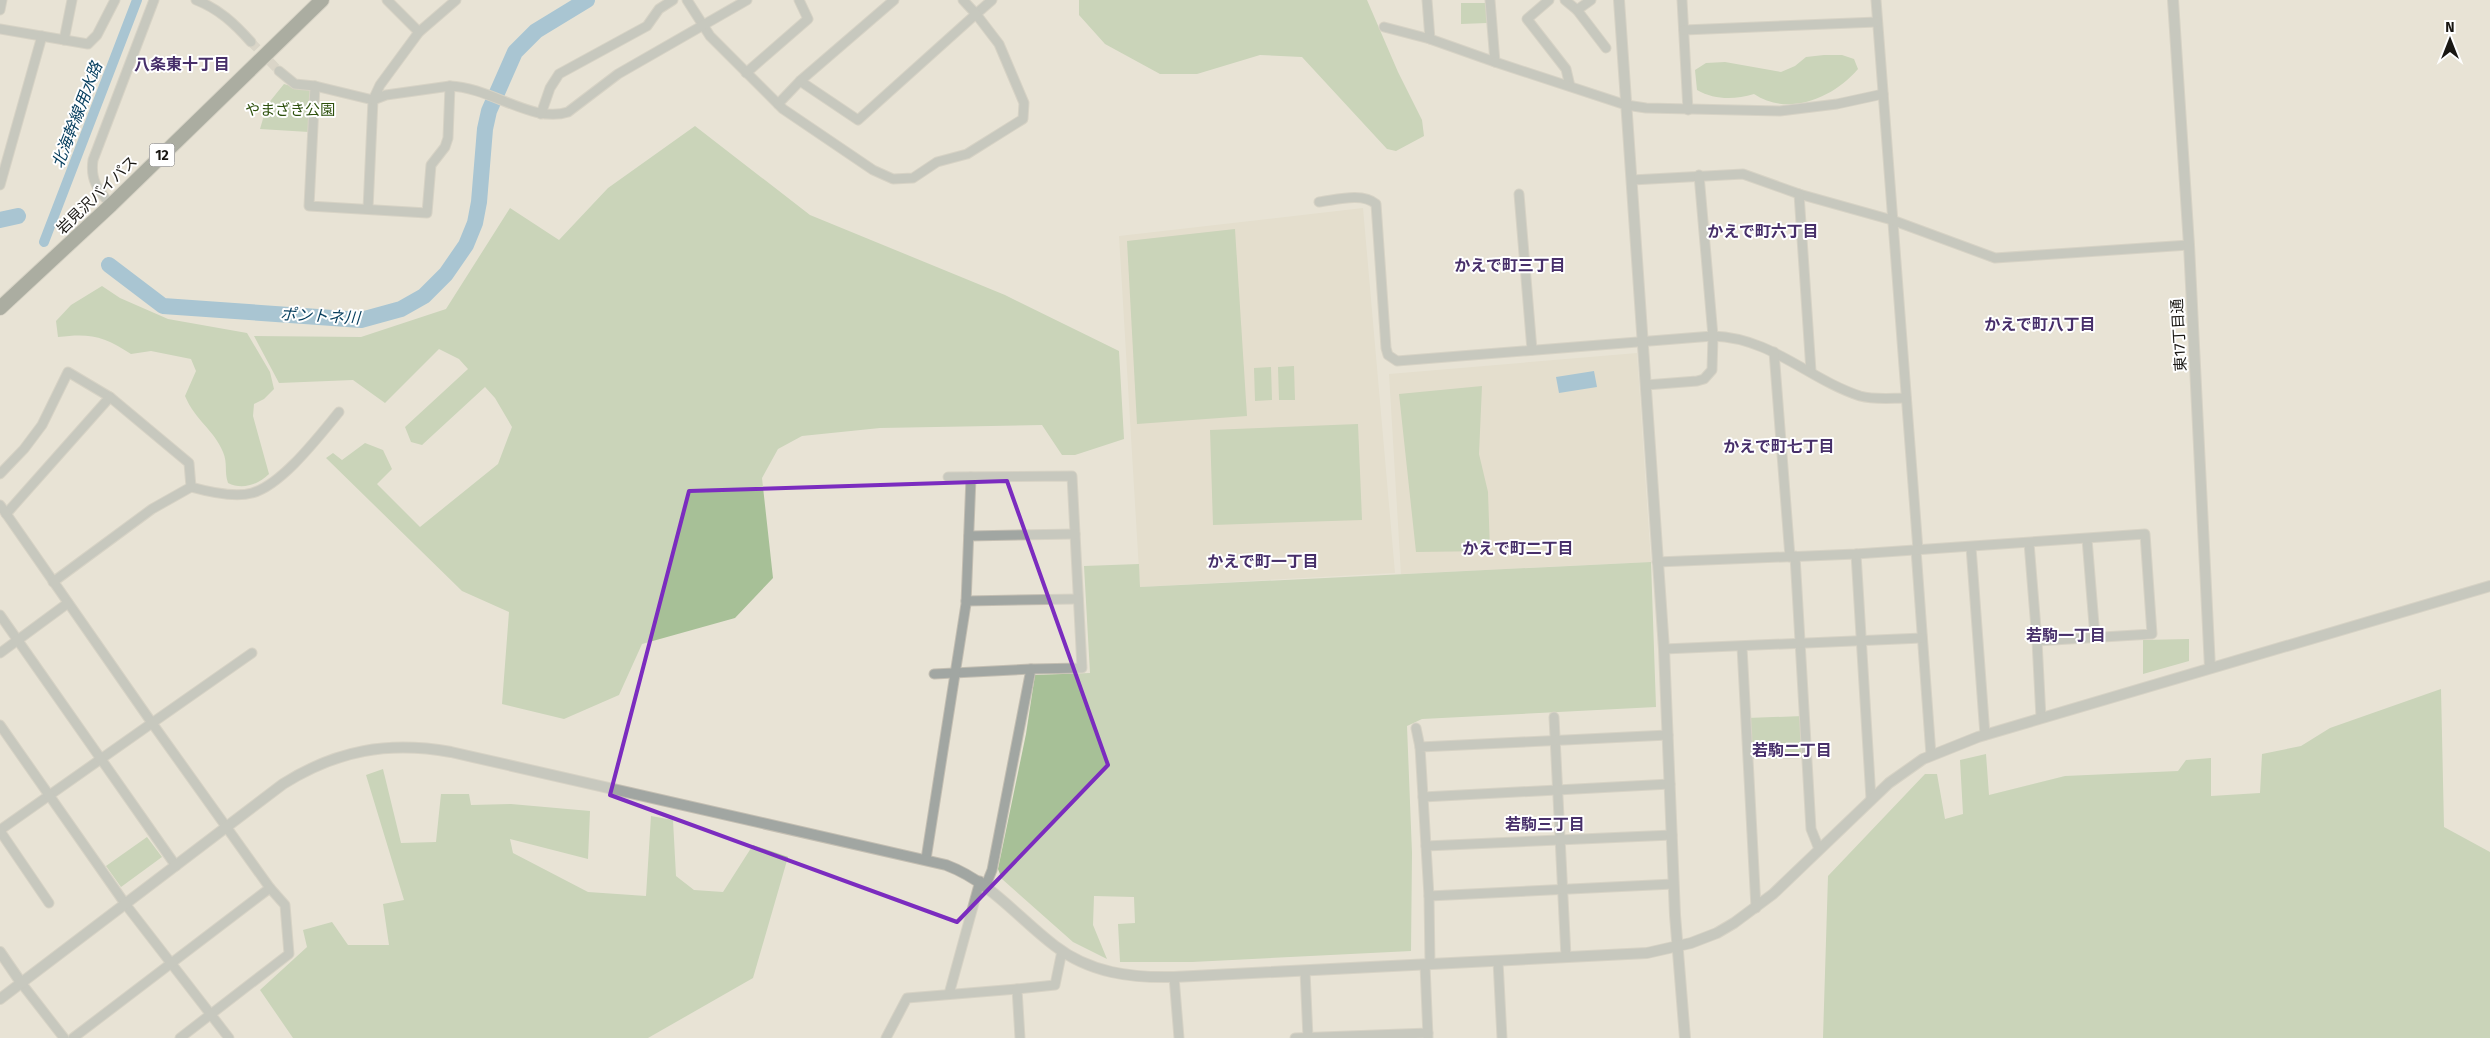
<svg xmlns="http://www.w3.org/2000/svg" width="2490" height="1038" viewBox="0 0 2490 1038" font-family="'Fira Sans','Noto Sans JP',sans-serif">
	<rect width="100%" height="100%" fill="#e8e3d5"/>
	<g fill="#e0d7c3">
		<path d="M1363,208L1395,573L1140,587L1119,236Z"/>
		<path d="M1637,353L1651,562L1401,574L1389,374Z"/>
	</g>
	<g fill="#a7c097">
		<path d="M1079,0H1367L1398,72L1422,120L1424,136L1396,151L1387,149L1302,57L1260,55L1197,74H1160L1105,44L1079,15Z"/>
		<path d="M1461,3H1487V23L1461,24Z"/>
		<path d="M1824,55H1842L1854,59L1858,69C1833,98 1789,117 1754,94C1734,100 1715,100 1697,90L1695,70L1706,63L1725,62L1781,72L1795,66L1806,57Z"/>
		<path d="M284,84L294,87L312,89L309,132L260,129L267,105Z"/>
		<path d="M695,126L810,215L1005,295L1119,351L1124,439L1075,455H1062L1042,425L880,428L802,436L778,449L762,478L773,578L735,618L642,644L619,695L564,719L502,704L509,612L462,591L326,458L333,453L342,460L365,443L383,450L392,469L377,484L420,527L498,464L512,427L495,398L485,387L422,445L411,442L405,427L468,369L459,359L439,349L385,403L353,380L279,383L254,336L361,337L446,309L510,208L559,240L608,188Z"/>
		<path d="M1235,229L1247,416L1137,424L1127,241Z"/>
		<path d="M102,286L120,298L168,319L247,333L270,372L274,389L264,399L254,404L253,416L269,474C258,485 242,490 228,483C224,471 228,464 223,452C214,430 195,420 185,396L196,371L191,359L151,351L131,354C104,336 90,333 58,337L56,321L71,305Z"/>
		<path d="M1294,366L1295,400H1279L1278,367Z"/>
		<path d="M1271,367L1272,400L1255,401L1254,368Z"/>
		<path d="M1482,386L1479,454L1488,492L1490,551L1416,552L1399,394Z"/>
		<path d="M1358,424L1362,520L1213,525L1210,430Z"/>
		<path d="M1651,562L1656,707L1422,719L1407,726L1412,853L1411,951L1192,962H1120L1118,924L1135,923L1134,897L1094,896L1093,925L1107,959L1073,942L1002,879L998,869L1026,734L1035,675L1090,673L1084,566L1139,564L1140,587Z"/>
		<path d="M2189,639V661L2143,674V640Z"/>
		<path d="M2441,689L2444,827L2490,852V1038H1823L1828,876L1925,774H1937L1945,819L1963,814L1960,760L1986,754L1989,795L2065,776L2178,771L2186,760L2211,758V796L2260,793L2262,754L2301,746L2330,728Z"/>
		<path d="M1803,716L1805,758L1750,759L1747,718Z"/>
		<path d="M383,769L401,843L436,842L441,794H469L471,805L511,804L590,811L588,859L510,839L513,853L588,892L646,896L651,816L673,820L676,876L694,890L723,892L753,845L788,857L753,978L648,1038H293L260,990L307,947L303,930L332,922L348,945H389L383,904L404,900L366,775Z"/>
		<path d="M147,837L162,857L121,887L106,866Z"/>
	</g>
	<path fill="#5da0cf" d="M1594,371L1597,387L1559,393L1556,377Z"/>
	<g fill="none" stroke-linecap="round" stroke-linejoin="round">
		<path stroke="#5da0cf" stroke-width="10" d="M44,242L137,0"/>
		<g stroke="#5da0cf" stroke-width="16">
			<path d="M0,220L18,216"/>
			<path d="M109,265L163,306L361,320L401,309L424,296L446,274L466,245L475,223L479,202L485,129L489,111L515,52L536,31L587,0"/>
		</g>
		<path stroke="#c9c4b8" stroke-width="9" stroke-dasharray="9 4.5" stroke-linecap="butt" d="M251,42L279,71"/>
		<g stroke="#c3beb2" stroke-width="11">
			<g id="minor">
				<path d="M196,0C219,9 234,23 251,42"/>
				<path d="M387,0L419,32"/>
				<path d="M687,0L710,36L783,109L873,170L893,179L913,178L937,162L967,154L1023,119L1024,103L999,44L976,14L992,0"/>
				<path d="M1427,0L1430,39L1495,62L1490,0"/>
				<path d="M1549,0L1527,19L1566,69L1570,86"/>
				<path d="M1565,0L1577,10"/>
				<path d="M1591,0L1577,10L1606,48"/>
				<path d="M1682,0L1688,110"/>
				<path d="M1876,0L1918,550"/>
				<path d="M0,10L2,0"/>
				<path d="M1384,27L1430,39"/>
				<path d="M0,29L88,44L97,35L115,0"/>
				<path d="M1684,30L1877,22"/>
				<path d="M64,40L72,0"/>
				<path d="M1495,62L1626,105L1646,108L1780,111L1837,104L1883,94"/>
				<path d="M279,71L295,84L315,86L309,206L427,213L431,165L445,147L448,138L450,86C490,87 533,124 568,112L618,74L747,0"/>
				<path d="M746,73L808,19L799,0"/>
				<path d="M800,81L858,120L976,14L963,0"/>
				<path d="M315,86L373,100L368,209"/>
				<path d="M450,86L386,95L373,100L380,85L419,32L456,0"/>
				<path d="M778,104L800,81L894,0"/>
				<path d="M541,114L550,88L559,74L647,26L659,9L673,0"/>
				<path d="M1632,180L1743,174L1799,194L1892,220L1995,258L2189,245"/>
				<path d="M0,185L42,36"/>
				<path d="M1519,194L1532,350"/>
				<path d="M1799,194L1811,371"/>
				<path d="M1319,202C1336,200 1362,192 1376,204L1386,348L1388,355L1397,361L1713,336C1772,338 1808,379 1860,396C1875,400 1891,398 1906,398"/>
				<path d="M111,205C98,190 90,180 93,160L154,0"/>
				<path d="M1774,352L1790,557"/>
				<path d="M1646,385L1697,381L1704,379L1712,370L1713,336L1699,175"/>
				<path d="M0,474L24,449L42,425L68,372L110,397L6,514"/>
				<path d="M948,477L1072,476L1082,668L1031,669L992,870L986,885"/>
				<path d="M191,487C209,492 234,498 252,493C282,485 319,436 339,412"/>
				<path d="M0,505L152,723L0,830"/>
				<path d="M969,536L1075,534"/>
				<path d="M2087,539L2095,637"/>
				<path d="M2029,543L2037,641"/>
				<path d="M1971,547L1985,735"/>
				<path d="M1916,550L1931,755"/>
				<path d="M1856,554L1871,799"/>
				<path d="M1795,556L1811,829L1819,849"/>
				<path d="M1657,562L1856,554L2145,534L2152,634L2037,641L2041,718"/>
				<path d="M53,582L152,509L191,487L189,463L110,397"/>
				<path d="M966,601L1078,599"/>
				<path d="M0,615L176,866"/>
				<path d="M1742,647L1756,908"/>
				<path d="M1664,649L1922,638"/>
				<path d="M0,653L68,603"/>
				<path d="M934,674L1031,669"/>
				<path d="M1554,717L1566,957"/>
				<path d="M0,725L126,905L229,1038"/>
				<path d="M1416,728L1420,747"/>
				<path d="M1423,797L1670,784"/>
				<path d="M0,831L49,903"/>
				<path d="M1426,846L1672,835"/>
				<path d="M926,859L966,604L971,477"/>
				<path d="M1429,896L1673,884"/>
				<path d="M1498,961L1502,1038"/>
				<path d="M1430,964L1429,896L1420,747L1668,735"/>
				<path d="M1425,965L1428,1037"/>
				<path d="M1305,971L1308,1038"/>
				<path d="M1174,977L1179,1038"/>
				<path d="M22,984L64,1038"/>
				<path d="M949,994L980,881"/>
				<path d="M73,1038L270,888L152,723L252,653"/>
				<path d="M180,1038L289,954L285,905L270,888"/>
				<path d="M886,1038L907,998L1017,989"/>
				<path d="M1020,1038L1017,989L1055,985L1062,951"/>
				<path d="M1295,1038L1428,1033"/>
			</g>
		</g>
		<g stroke="#c3beb2" stroke-width="12">
			<g id="tertiary">
				<path d="M1619,0L1664,649L1675,915L1685,1038"/>
				<path d="M2173,0L2189,245L2210,668"/>
				<path d="M0,952L22,984"/>
				<path d="M0,999L283,784C337,750 388,741 451,752L946,865C991,882 1018,918 1055,946C1090,973 1131,978 1174,977L1647,953L1691,943L1717,933L1734,923L1773,894L1889,783L1923,759L1978,737L2490,586"/>
			</g>
		</g>
		<g stroke="#c3beb2" stroke-width="16">
			<path id="trunk" d="M0,308L111,205L322,0"/>
		</g>
		<use href="#minor" stroke="#a1a6a2" stroke-width="9"/>
		<use href="#tertiary" stroke="#a1a6a2" stroke-width="10"/>
		<use href="#trunk" stroke="#626b62" stroke-width="14"/>
	</g>
	<path d="M0 0H2490V1038H0ZM1007,481L1108,765L957,922L610,795L689,491Z" fill="#e8e3d5" fill-opacity=".55" fill-rule="evenodd"/>
	<path fill="none" stroke="#7b2cbf" stroke-width="4" stroke-linejoin="round" d="M1007,481L1108,765L957,922L610,795L689,491Z"/>
	<g text-anchor="middle" dominant-baseline="central" stroke-width="4" stroke-linejoin="round" paint-order="stroke">
		<rect fill="#fff" stroke="#5e5d5a" stroke-width="1" x="149.5" y="143.5" width="25" height="23" rx="4"/>
		<g font-size="14" font-weight="bold" fill="#191713">
			<text x="162" y="155">12</text>
		</g>
		<g font-size="15" fill="#2d500c" stroke="#fff">
			<text x="290" y="110">やまざき公園</text>
		</g>
		<g font-size="15" fill="#191713" stroke="#fff">
			<text transform="translate(97 195) rotate(-44)">岩見沢バイパス</text>
			<text transform="translate(2179 335) rotate(-93)">東17丁目通</text>
		</g>
		<g font-size="16" font-weight="bold" fill="#472f6a" stroke="#fff">
			<text x="182" y="64">八条東十丁目</text>
			<text x="1763" y="231">かえで町六丁目</text>
			<text x="1510" y="265">かえで町三丁目</text>
			<text x="2040" y="324">かえで町八丁目</text>
			<text x="1779" y="446">かえで町七丁目</text>
			<text x="1518" y="548">かえで町二丁目</text>
			<text x="1263" y="561">かえで町一丁目</text>
			<text x="2066" y="635">若駒一丁目</text>
			<text x="1792" y="750">若駒二丁目</text>
			<text x="1545" y="824">若駒三丁目</text>
		</g>
		<g font-size="16" font-style="italic" fill="#053d5d" stroke="#fff">
			<text transform="translate(77 115) rotate(-69)">北海幹線用水路</text>
			<text transform="translate(320 316) rotate(3)">ポントネ川</text>
		</g>
	</g>
	<g transform="translate(2450 40)" stroke="#ffffff" stroke-width="4" paint-order="stroke">
	<path d="M0-4L9 19L0 12L-9 19Z" fill="#191713"/>
	<text y="-8" font-size="14" font-weight="bold" text-anchor="middle" fill="#191713">N</text>
	</g>
</svg>
